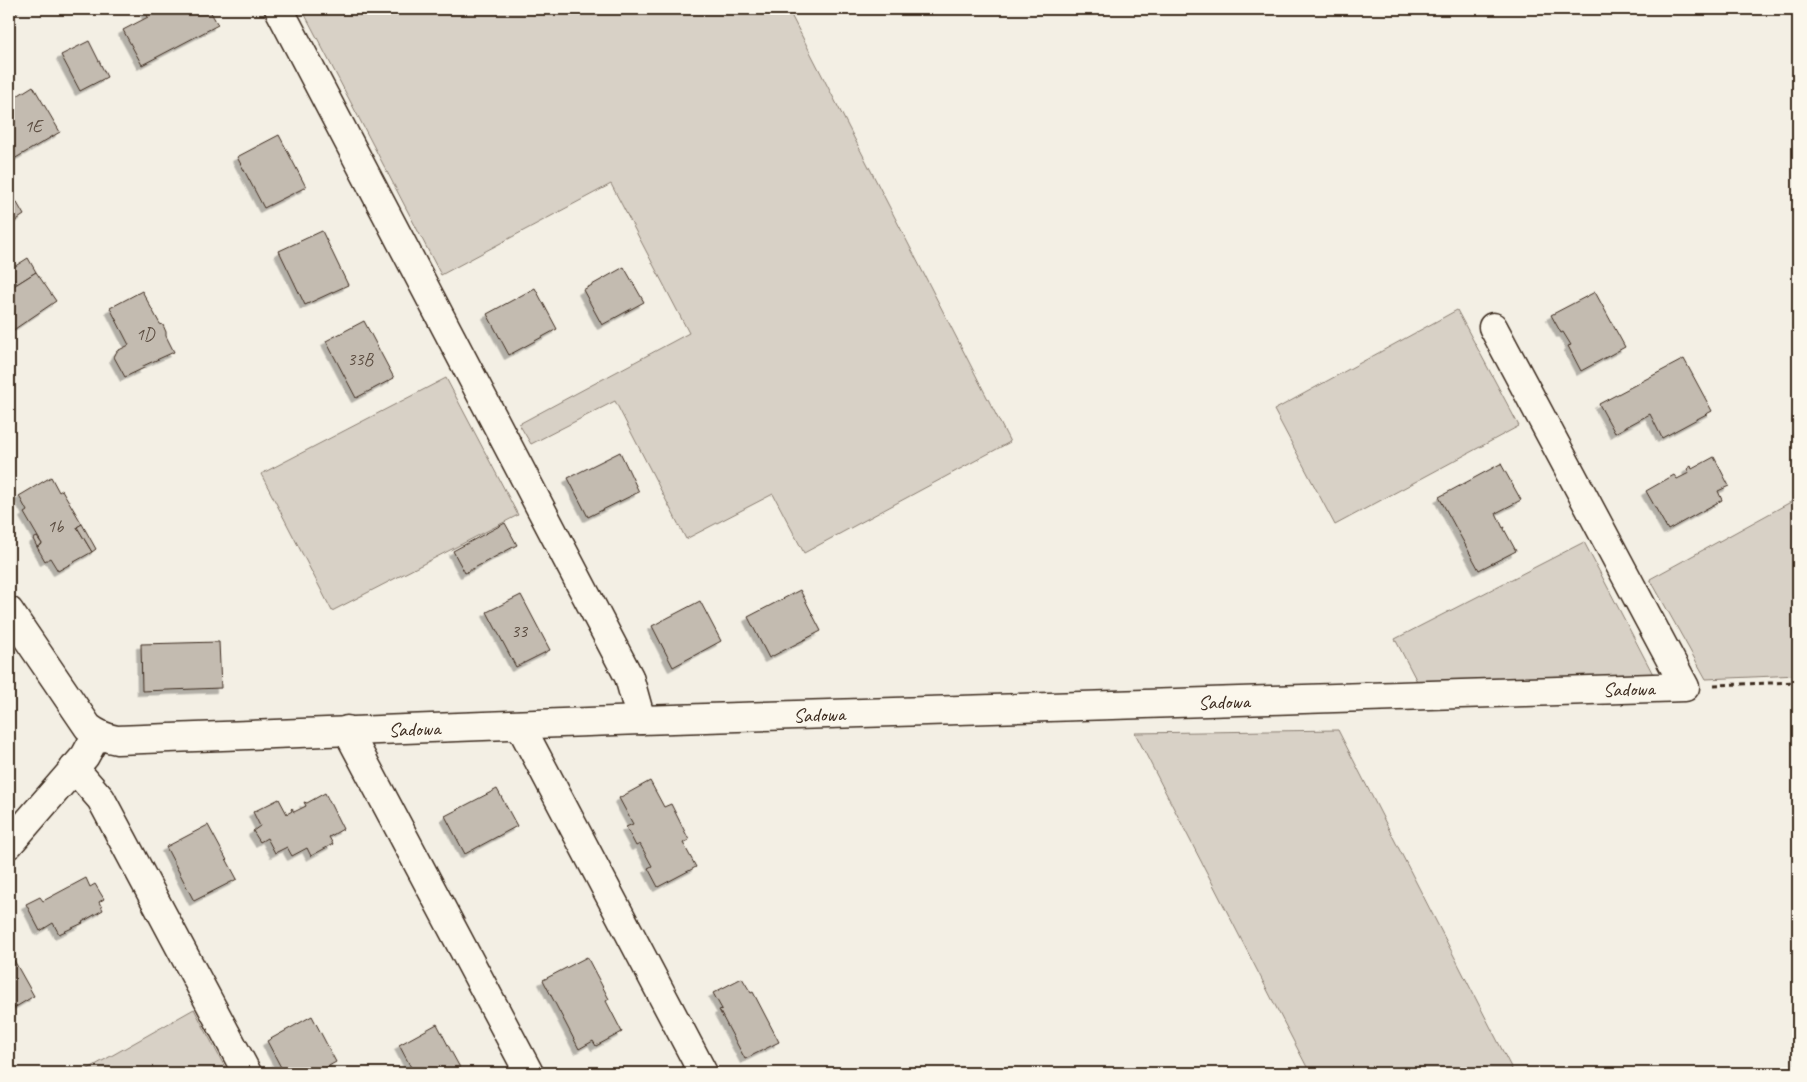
<svg xmlns="http://www.w3.org/2000/svg" width="1807" height="1082" viewBox="0 0 1807 1082" font-family="Caveat,sans-serif">
	<defs>
		<filter id="shadow"><feDropShadow dx="-4.5" dy="4.5" stdDeviation="0" flood-color="#0004"/></filter>
	</defs>
	<rect width="100%" height="100%" fill="#f3efe4"/>
	<filter id="ink" filterUnits="userSpaceOnUse"><feTurbulence type="fractalNoise" baseFrequency=".02" numOctaves="2"/><feDisplacementMap in="SourceGraphic" scale="10" xChannelSelector="R" yChannelSelector="G"/><feConvolveMatrix kernelMatrix="1 2 1 2 8 2 1 2 1" color-interpolation-filters="sRGB"/></filter>
	<g filter="url(#ink)">
		<g fill="#d8d1c6" stroke="#8a7e72">
			<path d="M302,9H788L1010,442L804,553L773,494L686,539L615,401L531,444L519,424L689,333L611,184L441,275Z"/>
			<path d="M1457,310L1519,426L1335,525L1274,410Z"/>
			<path d="M446,378L518,515L332,611L261,474Z"/>
			<path d="M1798,498V675L1706,679L1650,579Z"/>
			<path d="M1584,542L1656,680L1421,689L1395,639Z"/>
			<path d="M1338,730L1514,1073H1310L1135,733Z"/>
			<path d="M194,1009L228,1073H81Z"/>
		</g>
		<g fill="#c3bbb0" stroke="#3b2a1e" filter="url(#shadow)">
			<path d="M149,9H209L218,25L142,65L123,30L148,17L145,11Z"/>
			<path d="M89,41L107,77L80,91L61,55Z"/>
			<path d="M33,86L60,132L14,159L9,149V119L11,118L9,114V101Z"/>
			<path d="M279,135L306,187L264,208L237,157Z"/>
			<path d="M9,189L24,215L9,225Z"/>
			<path d="M322,231L348,285L305,305L279,251Z"/>
			<path d="M28,258L36,272L17,284L9,270Z"/>
			<path d="M624,267L644,302L602,325L583,290Z"/>
			<path d="M36,272L56,301L9,333V289Z"/>
			<path d="M535,288L557,329L509,355L487,314Z"/>
			<path d="M142,291L160,324L163,325L166,332V336L174,352L143,366L144,368L125,377L114,357L117,351L129,345L110,308Z"/>
			<path d="M1595,292L1625,347L1581,371L1568,346L1571,345L1563,332L1561,333L1551,315Z"/>
			<path d="M364,321L394,378L356,398L326,341Z"/>
			<path d="M1684,359L1712,411L1662,438L1650,414L1615,433L1599,404Z"/>
			<path d="M620,452L639,492L588,517L568,478Z"/>
			<path d="M1714,457L1729,486L1718,491L1722,500L1668,530L1646,491L1674,475L1677,479L1689,473L1687,469L1691,466L1692,469Z"/>
			<path d="M1502,463L1501,464L1521,500L1496,513L1503,528L1505,527L1504,529L1516,551L1479,570L1439,497Z"/>
			<path d="M51,477L59,492L62,490L82,524L77,527L92,552L58,571L50,558L45,561L37,547L42,544L24,513L27,511L19,496Z"/>
			<path d="M505,523L517,545L465,573L453,551Z"/>
			<path d="M82,524L96,549L92,552L77,527Z"/>
			<path d="M37,537L42,544L37,547L33,539Z"/>
			<path d="M800,590L821,631L769,658L748,617Z"/>
			<path d="M521,595L550,650L516,667L487,612Z"/>
			<path d="M700,601L721,641L673,667L652,626Z"/>
			<path d="M219,642L221,688L142,691L141,644Z"/>
			<path d="M650,781L664,807L671,804L689,840L683,843L696,867L658,887L648,868L652,866L640,844L636,846L626,827L633,824L619,798Z"/>
			<path d="M497,789L517,826L465,854L445,816Z"/>
			<path d="M325,793L343,829L329,837L333,844L311,856L307,848L292,856L287,847L275,853L267,838L260,842L253,831L260,826L253,812L279,799L287,814L292,811L291,809L292,808L294,812L306,806L304,802L307,803Z"/>
			<path d="M208,825L237,879L194,901L166,847Z"/>
			<path d="M86,878L90,887L95,884L104,899L99,902L103,910L82,922L83,923L59,934L53,923L40,931L26,904L40,897L43,901Z"/>
			<path d="M11,955L34,996L9,1011V956Z"/>
			<path d="M587,957L609,999L606,1001L622,1032L596,1046L593,1041L579,1049L543,980Z"/>
			<path d="M742,978L751,993L753,992L779,1042L745,1059L719,1010L722,1009L713,993Z"/>
			<path d="M312,1016L336,1062L316,1073H284L267,1041Z"/>
			<path d="M437,1024L452,1053L463,1073H414L399,1045Z"/>
		</g>
		<g fill="none" stroke-linecap="round" stroke-linejoin="round">
			<g stroke="#3b2a1e" stroke-width="31">
				<g id="minor">
					<path d="M279,9L629,677L641,720"/>
					<path id="s1" d="M9,611L88,727C97,734 105,738 117,740L641,720L1685,687L1493,327"/>
					<path d="M520,725L703,1073"/>
					<path d="M347,730L529,1073"/>
					<path d="M74,768L101,799L247,1073"/>
					<path d="M9,844L85,756L97,734"/>
				</g>
			</g>
			<g stroke="#3b2a1e" stroke-width="3" stroke-dasharray="5 4" stroke-linecap="butt">
				<path d="M9,19L19,9"/>
				<path d="M1714,685L1798,682"/>
			</g>
			<use href="#minor" stroke="#fbf7ec" stroke-width="28"/>
		</g>
	</g>
	<g text-anchor="middle" dominant-baseline="central" stroke-width="4" stroke-linejoin="round" paint-order="stroke">
		<g font-size="18" fill="#5d4e42">
			<text x="33" y="126">1E</text>
			<text x="145" y="334">1D</text>
			<text x="360" y="359">33B</text>
			<text x="55" y="526">1b</text>
			<text x="519" y="631">33</text>
		</g>
		<g font-size="20" fill="#3b2a1e" stroke="#fbf7ec">
			<text stroke="none"><textPath href="#s1" startOffset="1685">Sadowa</textPath></text>
			<text stroke="none"><textPath href="#s1" startOffset="1280">Sadowa</textPath></text>
			<text stroke="none"><textPath href="#s1" startOffset="875">Sadowa</textPath></text>
			<text stroke="none"><textPath href="#s1" startOffset="470">Sadowa</textPath></text>
		</g>
	</g>
	<rect width="1807" height="1082" fill="none" stroke="#fbf7ec" stroke-width="30"/>
	<rect x="15" y="15" width="1777" height="1052" fill="none" stroke="#3b2a1e" stroke-width="2" filter="url(#ink)"/>
</svg>
